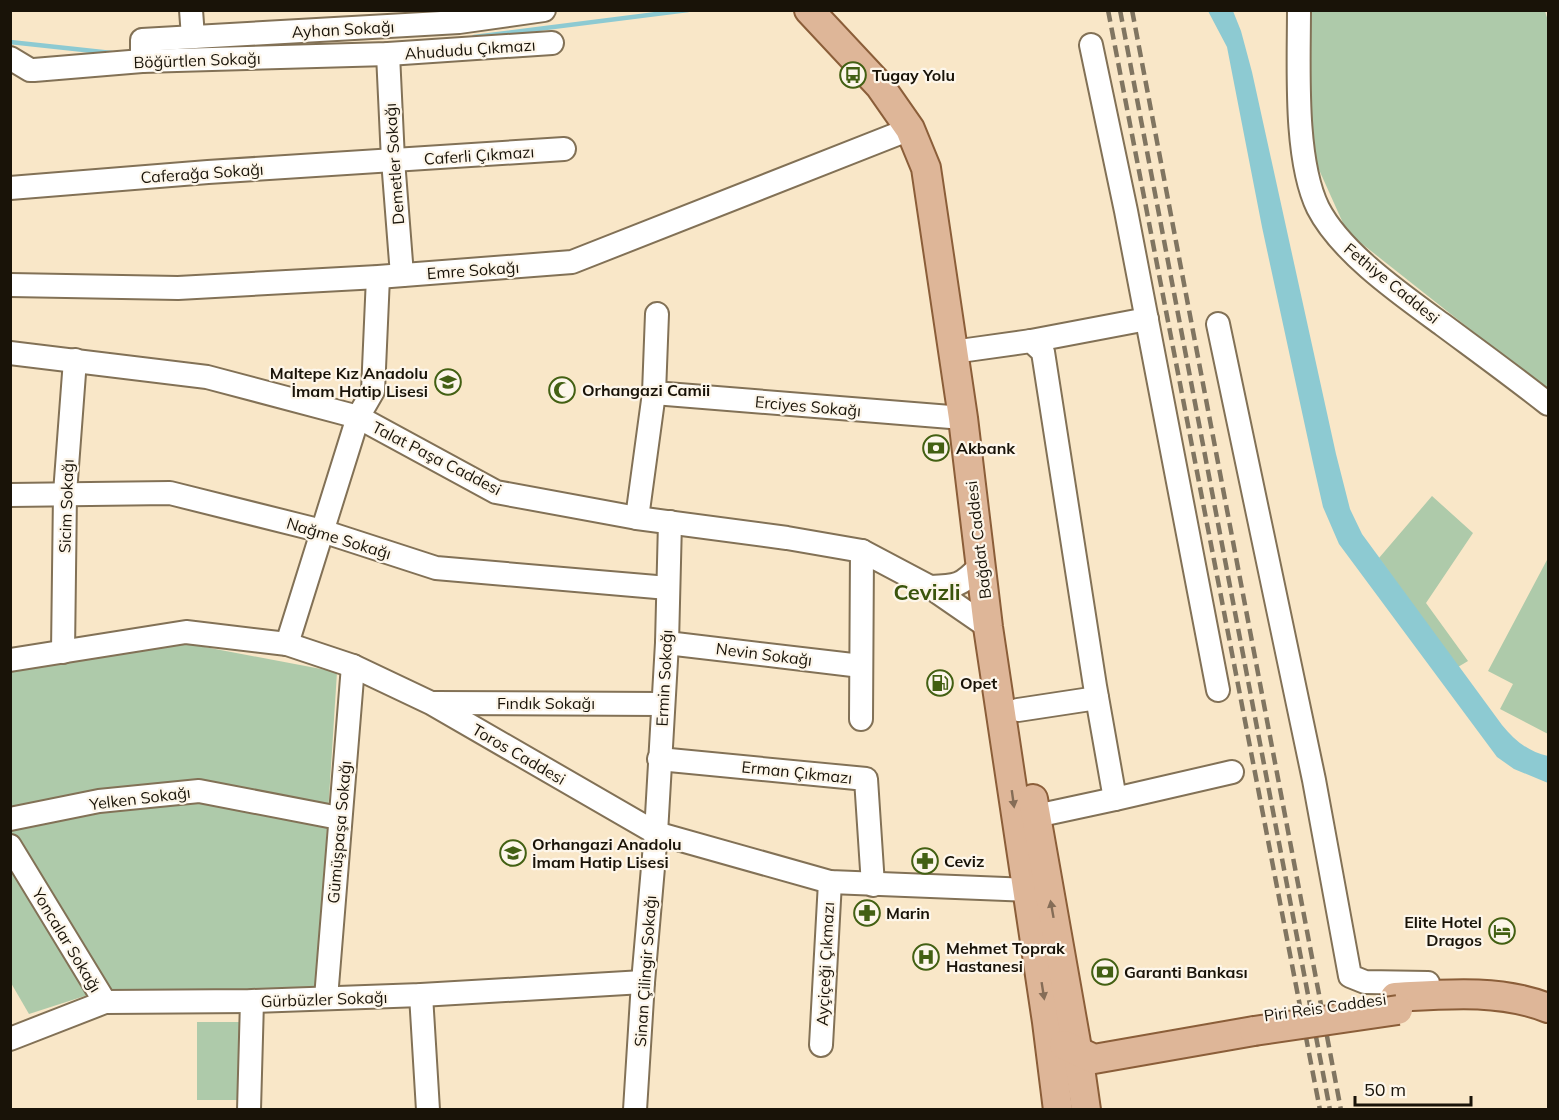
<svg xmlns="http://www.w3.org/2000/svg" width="1559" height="1120" viewBox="0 0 1559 1120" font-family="Mulish,sans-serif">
	<rect width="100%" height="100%" fill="#f9e7c8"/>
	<g fill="#aecaaa">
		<path d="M1309,11H1545L1548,21V391L1347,232L1316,163L1308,117Z"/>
		<path d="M1432,496L1473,533L1426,603L1468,661L1458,667L1379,558Z"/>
		<path d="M1548,558V734L1500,709L1513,684L1488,671Z"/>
		<path d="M189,644L337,672L317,987L109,994L11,837V669Z"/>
		<path d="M10,859L94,993L29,1014L11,983Z"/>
		<rect x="197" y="1022" width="47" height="78"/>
	</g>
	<path fill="#8dcad2" d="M1208,11H1233L1241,31L1252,72L1336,454L1350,509L1362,534L1502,725C1515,741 1529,752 1548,756V783L1514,769L1497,757L1339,544L1323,507L1313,463L1262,227L1227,47Z"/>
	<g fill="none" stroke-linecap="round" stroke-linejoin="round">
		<g stroke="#8dcad2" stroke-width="4.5">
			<path d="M474,37L688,10"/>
			<path d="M10,42L112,53"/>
		</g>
		<g stroke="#827156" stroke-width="26">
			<g id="minor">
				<path d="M191,10L193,37"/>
				<path d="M1299,10C1299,66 1294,159 1318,208C1341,253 1402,295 1443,325C1478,351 1514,377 1548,404"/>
				<path d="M1091,45L1126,211L1218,690"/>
				<path d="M388,54L393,160L402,275"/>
				<path d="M10,58L30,70H34L142,61L388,54L552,43"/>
				<path d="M142,61V40L459,22L544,10"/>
				<path d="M10,188L208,172L564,149"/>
				<path d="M10,285L178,288L378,277L572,262L910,129"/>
				<path d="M1218,324L1314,780L1350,976L1365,982L1428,983"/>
				<path d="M1031,341L1147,319"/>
				<path d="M967,350L1031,341L1043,352L1095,686L1115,799L1036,816"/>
				<path d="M10,353L207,377L358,417L496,492L637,518L787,538L862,551L930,587L988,627"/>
				<path d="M654,393L963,418"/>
				<path d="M10,495L170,493L322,531L436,568L668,588"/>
				<path d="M637,518L654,393L657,314"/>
				<path d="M930,587C957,586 961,586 980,566"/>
				<path d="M667,643L861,666"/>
				<path d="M287,644L358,417L373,391L378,277"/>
				<path d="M63,652L65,493L75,360"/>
				<path d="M10,660L186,632L287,644L353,666L431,703L656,833L830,882L1028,890"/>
				<path d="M433,703L662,704"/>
				<path d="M1018,710L1097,698"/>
				<path d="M861,719L862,551"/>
				<path d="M659,759L866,779L873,885"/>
				<path d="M1115,799L1232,772"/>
				<path d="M10,819L99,801L199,791L339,818"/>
				<path d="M10,846L105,1002"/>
				<path d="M421,995L428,1110"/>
				<path d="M326,998L353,666"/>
				<path d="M10,1039L105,1002L252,1001L421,995L643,982"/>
				<path d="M821,1045L830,882"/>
				<path d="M249,1110L252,1001"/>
				<path d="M635,1110L643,982L656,833L667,643L670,522"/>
			</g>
		</g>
		<g stroke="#8b5e39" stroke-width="32">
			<g id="major">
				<path d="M809,10L880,86L910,129L926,168L963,418L988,627L1047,1022L1058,1110"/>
				<path d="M1033,799L1078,1054L1086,1110"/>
				<path d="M1395,997C1446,994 1500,989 1548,1008"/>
				<path d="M1064,1045L1094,1059L1254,1031"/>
			</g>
		</g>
		<use href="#minor" stroke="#fff" stroke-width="22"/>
		<use href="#major" stroke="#deb698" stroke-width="28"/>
		<g stroke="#807561" stroke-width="4.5" stroke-dasharray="12 6" stroke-linecap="butt">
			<path d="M1108,10L1320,1110"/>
			<path d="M1120,10L1330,1110"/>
			<path d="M1132,10L1341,1110"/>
		</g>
		<g stroke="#8b5e39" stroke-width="32" stroke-linecap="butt">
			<path id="major-bridge" d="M1254,1031L1398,1010"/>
		</g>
		<use href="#major-bridge" stroke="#deb698" stroke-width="28"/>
	</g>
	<defs><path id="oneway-solid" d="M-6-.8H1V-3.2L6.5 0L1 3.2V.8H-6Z" transform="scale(1.5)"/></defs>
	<g fill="#856d57">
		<use href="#oneway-solid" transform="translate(1013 799) rotate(82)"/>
		<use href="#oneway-solid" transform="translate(1052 909) rotate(-100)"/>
		<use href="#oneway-solid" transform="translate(1043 991) rotate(81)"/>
	</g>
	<defs>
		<g id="bus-ring" transform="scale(1.35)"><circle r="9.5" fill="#fdf6ea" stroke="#436013" stroke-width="1.5"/><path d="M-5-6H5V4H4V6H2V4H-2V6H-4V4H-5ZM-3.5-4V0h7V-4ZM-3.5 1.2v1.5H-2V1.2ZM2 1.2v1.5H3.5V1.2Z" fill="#436013"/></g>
		<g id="school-ring" transform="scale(1.35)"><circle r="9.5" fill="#fdf6ea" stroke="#436013" stroke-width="1.5"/><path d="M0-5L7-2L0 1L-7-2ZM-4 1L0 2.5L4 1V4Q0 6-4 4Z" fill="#436013"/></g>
		<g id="mosque-ring" transform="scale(1.35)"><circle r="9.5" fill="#fdf6ea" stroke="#436013" stroke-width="1.5"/><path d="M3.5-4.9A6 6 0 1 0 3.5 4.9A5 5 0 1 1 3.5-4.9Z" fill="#436013"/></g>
		<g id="bank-ring" transform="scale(1.35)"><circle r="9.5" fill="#fdf6ea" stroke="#436013" stroke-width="1.5"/><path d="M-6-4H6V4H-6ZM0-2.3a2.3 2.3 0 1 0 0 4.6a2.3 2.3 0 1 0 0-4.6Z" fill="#436013"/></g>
		<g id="fuel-ring" transform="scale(1.35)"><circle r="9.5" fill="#fdf6ea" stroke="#436013" stroke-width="1.5"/><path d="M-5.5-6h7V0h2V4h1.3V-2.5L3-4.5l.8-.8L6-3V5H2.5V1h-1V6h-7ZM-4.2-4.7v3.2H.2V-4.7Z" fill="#436013"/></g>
		<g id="pharmacy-ring" transform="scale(1.35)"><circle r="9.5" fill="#fdf6ea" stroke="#436013" stroke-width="1.5"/><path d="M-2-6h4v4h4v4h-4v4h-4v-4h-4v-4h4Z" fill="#436013"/></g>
		<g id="hotel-ring" transform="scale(1.35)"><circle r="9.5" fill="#fdf6ea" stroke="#436013" stroke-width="1.5"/><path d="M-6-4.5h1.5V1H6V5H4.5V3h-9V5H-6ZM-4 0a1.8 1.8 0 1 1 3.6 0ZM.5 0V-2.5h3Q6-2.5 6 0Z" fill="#436013"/></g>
		<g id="hospital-ring" transform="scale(1.35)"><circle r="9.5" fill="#fdf6ea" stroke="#436013" stroke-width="1.5"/><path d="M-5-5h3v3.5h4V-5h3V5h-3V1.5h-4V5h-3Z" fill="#436013"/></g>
	</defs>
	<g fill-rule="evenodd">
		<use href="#bus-ring" x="853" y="75"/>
		<use href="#school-ring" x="448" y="382"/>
		<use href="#mosque-ring" x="562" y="390"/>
		<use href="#bank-ring" x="936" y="448"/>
		<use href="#fuel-ring" x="940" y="683"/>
		<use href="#school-ring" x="513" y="853"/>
		<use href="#pharmacy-ring" x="925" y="861"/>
		<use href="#pharmacy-ring" x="867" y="913"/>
		<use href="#hotel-ring" x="1502" y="931"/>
		<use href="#hospital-ring" x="926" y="957"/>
		<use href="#bank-ring" x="1105" y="972"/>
	</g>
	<g text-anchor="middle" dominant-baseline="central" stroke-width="4.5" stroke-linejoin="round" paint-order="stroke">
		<g font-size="16" fill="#191308" stroke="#fdf6ea">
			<text transform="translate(343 29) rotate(-3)">Ayhan Sokağı</text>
			<text transform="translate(470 49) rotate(-4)">Ahududu Çıkmazı</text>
			<text transform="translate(197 60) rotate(-2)">Böğürtlen Sokağı</text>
			<text transform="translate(479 155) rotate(-4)">Caferli Çıkmazı</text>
			<text transform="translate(394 164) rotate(-94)">Demetler Sokağı</text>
			<text transform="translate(202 173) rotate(-4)">Caferağa Sokağı</text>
			<text transform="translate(473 270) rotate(-4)">Emre Sokağı</text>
			<text transform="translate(1392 283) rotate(39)">Fethiye Caddesi</text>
			<text transform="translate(808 406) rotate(5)">Erciyes Sokağı</text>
			<text transform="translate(437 458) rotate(27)">Talat Paşa Caddesi</text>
			<text transform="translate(66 506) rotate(-88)">Sicim Sokağı</text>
			<text transform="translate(339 538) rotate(17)">Nağme Sokağı</text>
			<text transform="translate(978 540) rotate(-97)">Bağdat Caddesi</text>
			<text transform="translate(764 654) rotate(7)">Nevin Sokağı</text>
			<text transform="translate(664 678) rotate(-87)">Ermin Sokağı</text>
			<text x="546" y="703">Fındık Sokağı</text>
			<text transform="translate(519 754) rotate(30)">Toros Caddesi</text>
			<text transform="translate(797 772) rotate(6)">Erman Çıkmazı</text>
			<text transform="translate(140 798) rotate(-7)">Yelken Sokağı</text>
			<text transform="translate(339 832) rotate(-85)">Gümüşpaşa Sokağı</text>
			<text transform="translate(67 940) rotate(59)">Yoncalar Sokağı</text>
			<text transform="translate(825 964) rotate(-87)">Ayçiçeği Çıkmazı</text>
			<text transform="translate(645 971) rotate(-86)">Sinan Çilingir Sokağı</text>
			<text transform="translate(324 999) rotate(-2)">Gürbüzler Sokağı</text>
			<text transform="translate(1325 1007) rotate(-8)">Piri Reis Caddesi</text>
		</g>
		<g font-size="16" font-weight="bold" fill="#191308" stroke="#fdf6ea" text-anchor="start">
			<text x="872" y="75">Tugay Yolu</text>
			<text x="428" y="373" text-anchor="end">Maltepe Kız Anadolu<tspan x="428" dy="18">İmam Hatip Lisesi</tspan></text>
			<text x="582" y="390">Orhangazi Camii</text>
			<text x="956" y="448">Akbank</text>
			<text x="960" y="683">Opet</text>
			<text x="532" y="844">Orhangazi Anadolu<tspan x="532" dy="18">İmam Hatip Lisesi</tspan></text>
			<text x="944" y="861">Ceviz</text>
			<text x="886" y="913">Marin</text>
			<text x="1482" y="922" text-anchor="end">Elite Hotel<tspan x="1482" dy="18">Dragos</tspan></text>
			<text x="946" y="948">Mehmet Toprak<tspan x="946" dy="18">Hastanesi</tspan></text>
			<text x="1124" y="972">Garanti Bankası</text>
		</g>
		<g font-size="22" font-weight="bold" fill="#3a540c" stroke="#fdf6ea">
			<text x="927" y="592">Cevizli</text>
		</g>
	</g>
	<rect width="1559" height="1120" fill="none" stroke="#191308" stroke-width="24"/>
	<path d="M1355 1096v9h116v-9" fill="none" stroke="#191308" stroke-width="3"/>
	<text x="1364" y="1096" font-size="18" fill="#191308" stroke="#fdf6ea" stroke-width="4.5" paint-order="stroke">50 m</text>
</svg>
